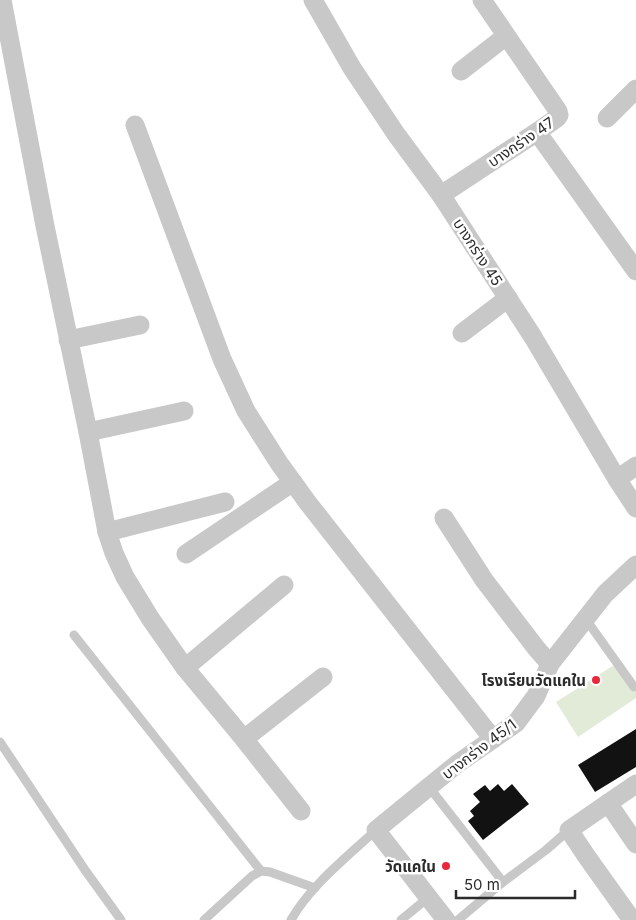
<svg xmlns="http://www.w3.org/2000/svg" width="636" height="920" viewBox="0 0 636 920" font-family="Inter,'Noto Sans Thai',sans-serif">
	<rect width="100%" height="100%" fill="#fff"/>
	<path fill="#e2ead8" d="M619,662L636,689V698L578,737L556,702Z"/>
	<g fill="#121212">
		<path d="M636,729V767L595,792L578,765Z"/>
		<path d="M498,784L504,791L512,784L529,804L483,840L468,821L474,816L470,811L480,802L473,794L485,785L490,791Z"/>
	</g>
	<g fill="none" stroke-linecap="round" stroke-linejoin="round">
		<g stroke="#c8c8c8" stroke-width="9">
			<path d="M585,618L634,687"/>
			<path d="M74,635L261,871"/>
			<path d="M0,742L85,870L121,920"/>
			<path d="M429,787L503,882"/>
			<path d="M204,920L252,876L261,871L270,872L315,888"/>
			<path d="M291,920C310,886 347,857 376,830"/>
			<path d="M401,920L429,897"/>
			<path d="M458,920L503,882L546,850L569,830"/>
		</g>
		<g stroke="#c8c8c8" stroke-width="19">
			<path d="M2,0L45,226L88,432L107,532L114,553L125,577L150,618L185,668L244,739L301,811"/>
			<path d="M313,0L352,68L396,134L441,195L533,337L617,479L636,508"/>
			<path d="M461,71L506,36"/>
			<path d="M607,118L636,89"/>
			<path d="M135,125L222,359L246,411L279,463L308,503L493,739"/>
			<path d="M537,132L636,271"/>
			<path d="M441,195L537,132L557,118L559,115L558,111L482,0"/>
			<path d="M462,333L508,298"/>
			<path d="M68,340L140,325"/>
			<path d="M88,432L184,411"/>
			<path d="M617,479L636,466"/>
			<path d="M444,518L484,580L536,648L550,664"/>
			<path d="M107,532L225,502"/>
			<path d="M186,554L293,482"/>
			<path d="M185,668L284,585"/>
			<path d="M244,739L323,677"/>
			<path d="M608,803L636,844"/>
			<path d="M446,920L376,830L457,764L516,723L536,696L550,664L605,594L636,565"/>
			<path d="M632,920L587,857L569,830L636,784"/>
		</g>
	</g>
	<g fill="#e8283c" stroke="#fff" stroke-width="2">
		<circle cx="596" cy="680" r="5"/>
		<circle cx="446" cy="866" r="5"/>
	</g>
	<g text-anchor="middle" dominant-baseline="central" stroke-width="5" stroke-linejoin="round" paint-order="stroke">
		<g font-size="15" fill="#2b2b2b" stroke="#fff">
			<text transform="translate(521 142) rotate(-34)">บางกร่าง 47</text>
			<text transform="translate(478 252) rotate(57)">บางกร่าง 45</text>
			<text transform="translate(479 749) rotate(-37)">บางกร่าง 45/1</text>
		</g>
		<g font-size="15" font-weight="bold" fill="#2b2b2b" stroke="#fff" text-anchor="end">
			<text x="586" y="680">โรงเรียนวัดแคใน</text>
			<text x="436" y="866">วัดแคใน</text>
		</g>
	</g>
	<path d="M456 890v8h119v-8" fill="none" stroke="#2b2b2b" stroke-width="2.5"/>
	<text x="464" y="890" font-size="15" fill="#2b2b2b" stroke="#ffffff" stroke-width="4" paint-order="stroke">50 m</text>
</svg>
